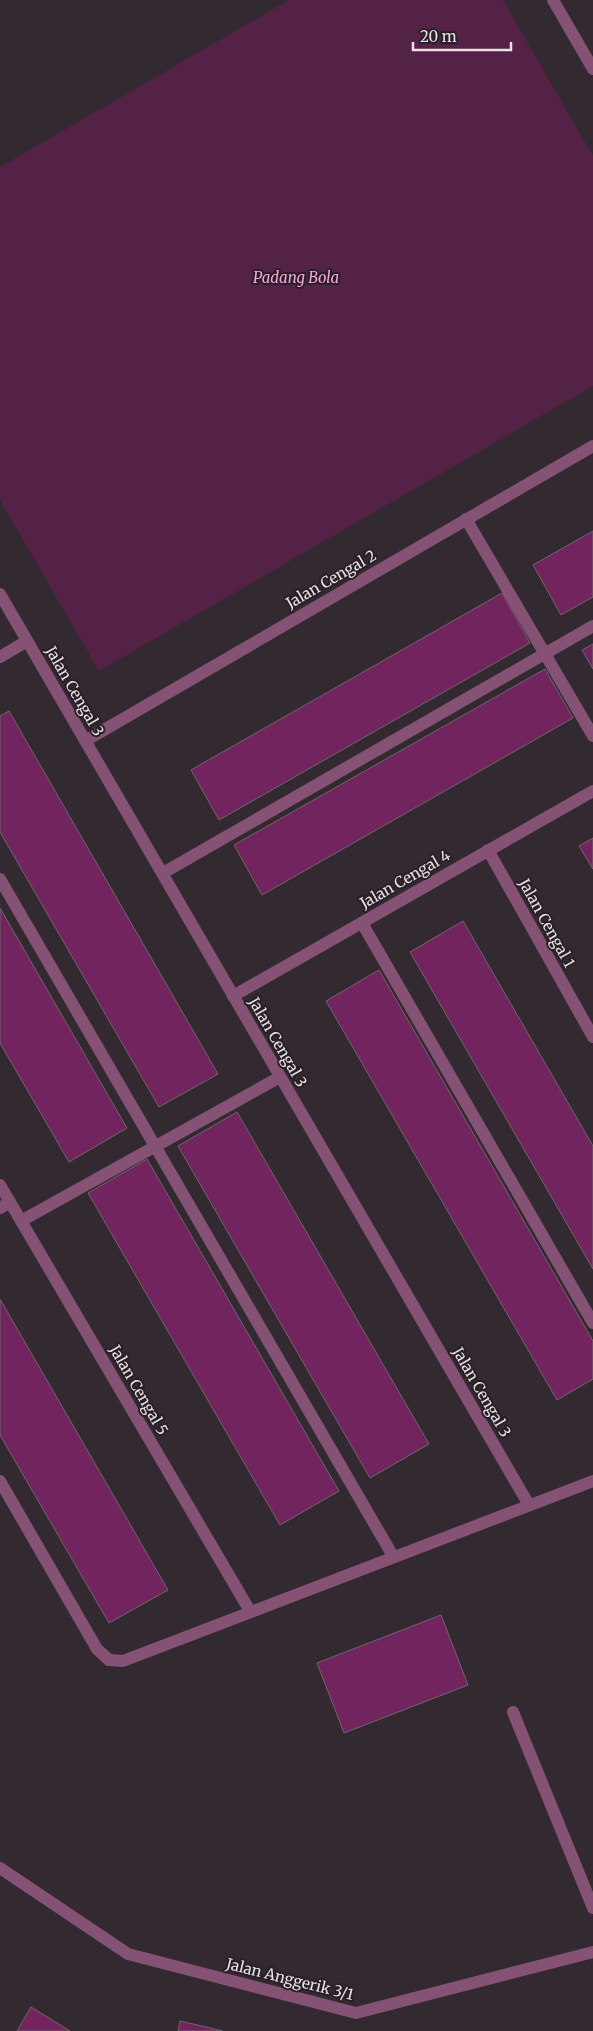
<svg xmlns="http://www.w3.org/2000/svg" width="593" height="2031" viewBox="0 0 593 2031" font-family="Merriweather,serif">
	<rect width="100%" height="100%" fill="#332930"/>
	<path fill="#532246" d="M289,0H503L593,156V386L99,671L0,500V167Z"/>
	<g fill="#71245e" stroke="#71656d">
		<path d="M593,531V597L561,615L533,565Z"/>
		<path d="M502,593L530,643L219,820L191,770Z"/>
		<path d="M593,644V669L582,650Z"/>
		<path d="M545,669L573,718L262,895L234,845Z"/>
		<path d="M9,711L218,1074L159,1107L0,832V716Z"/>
		<path d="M593,838V869L579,846Z"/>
		<path d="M0,908L127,1128L69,1162L0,1043Z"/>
		<path d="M463,921L593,1146V1269L410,952Z"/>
		<path d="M379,970L593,1341V1379L557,1400L326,1001Z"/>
		<path d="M237,1112L429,1444L370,1478L178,1146Z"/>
		<path d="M147,1159L339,1491L280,1525L88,1193Z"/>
		<path d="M0,1299L168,1590L109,1623L0,1435Z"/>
		<path d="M441,1615L468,1685L344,1733L317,1663Z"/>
		<path d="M31,2007L70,2031H17Z"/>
		<path d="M180,2021L223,2031H178Z"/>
	</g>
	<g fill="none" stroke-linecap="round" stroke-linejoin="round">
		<g stroke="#855276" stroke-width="12">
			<path d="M163,873L593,626"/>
			<path d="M0,879L393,1556"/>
			<path d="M362,923L593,1323"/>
			<path d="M0,1208L10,1202"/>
			<path d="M21,1221L280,1077"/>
			<path d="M0,1481L97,1649L109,1660"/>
		</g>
		<g stroke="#855276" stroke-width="12">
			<path d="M553,0L593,69"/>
			<path d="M466,519L593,736"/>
			<path d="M0,594L529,1505"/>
			<path d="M0,657L27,641"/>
			<path d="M85,741L593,446"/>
			<path d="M488,850L593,1037"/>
			<path d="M233,996L593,791"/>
			<path d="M0,1185L250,1611"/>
			<path d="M109,1660L123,1661L593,1481"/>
			<path d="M513,1712L593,1908"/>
			<path d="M0,1868L128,1954L356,2013L593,1952"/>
		</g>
	</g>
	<g text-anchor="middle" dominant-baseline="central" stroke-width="4" stroke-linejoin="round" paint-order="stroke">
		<g font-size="15" font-style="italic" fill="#fca4e1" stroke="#291f26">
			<text x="296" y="277">Padang Bola</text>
		</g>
		<g font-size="15" fill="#e9e1e6" stroke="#291f26">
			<text transform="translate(331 579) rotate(-30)">Jalan Cengal 2</text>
			<text transform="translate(75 691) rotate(60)">Jalan Cengal 3</text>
			<text transform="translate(405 879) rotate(-30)">Jalan Cengal 4</text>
			<text transform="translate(547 923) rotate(61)">Jalan Cengal 1</text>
			<text transform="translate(278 1042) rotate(60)">Jalan Cengal 3</text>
			<text transform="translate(139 1390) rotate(60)">Jalan Cengal 5</text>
			<text transform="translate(482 1392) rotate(60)">Jalan Cengal 3</text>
			<text transform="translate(290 1979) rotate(14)">Jalan Anggerik 3/1</text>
		</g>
	</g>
	<path d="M413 42v8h98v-8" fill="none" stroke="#e9e1e6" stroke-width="2.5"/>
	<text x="420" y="42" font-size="15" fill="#e9e1e6" stroke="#291f26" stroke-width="4" paint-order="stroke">20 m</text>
</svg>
